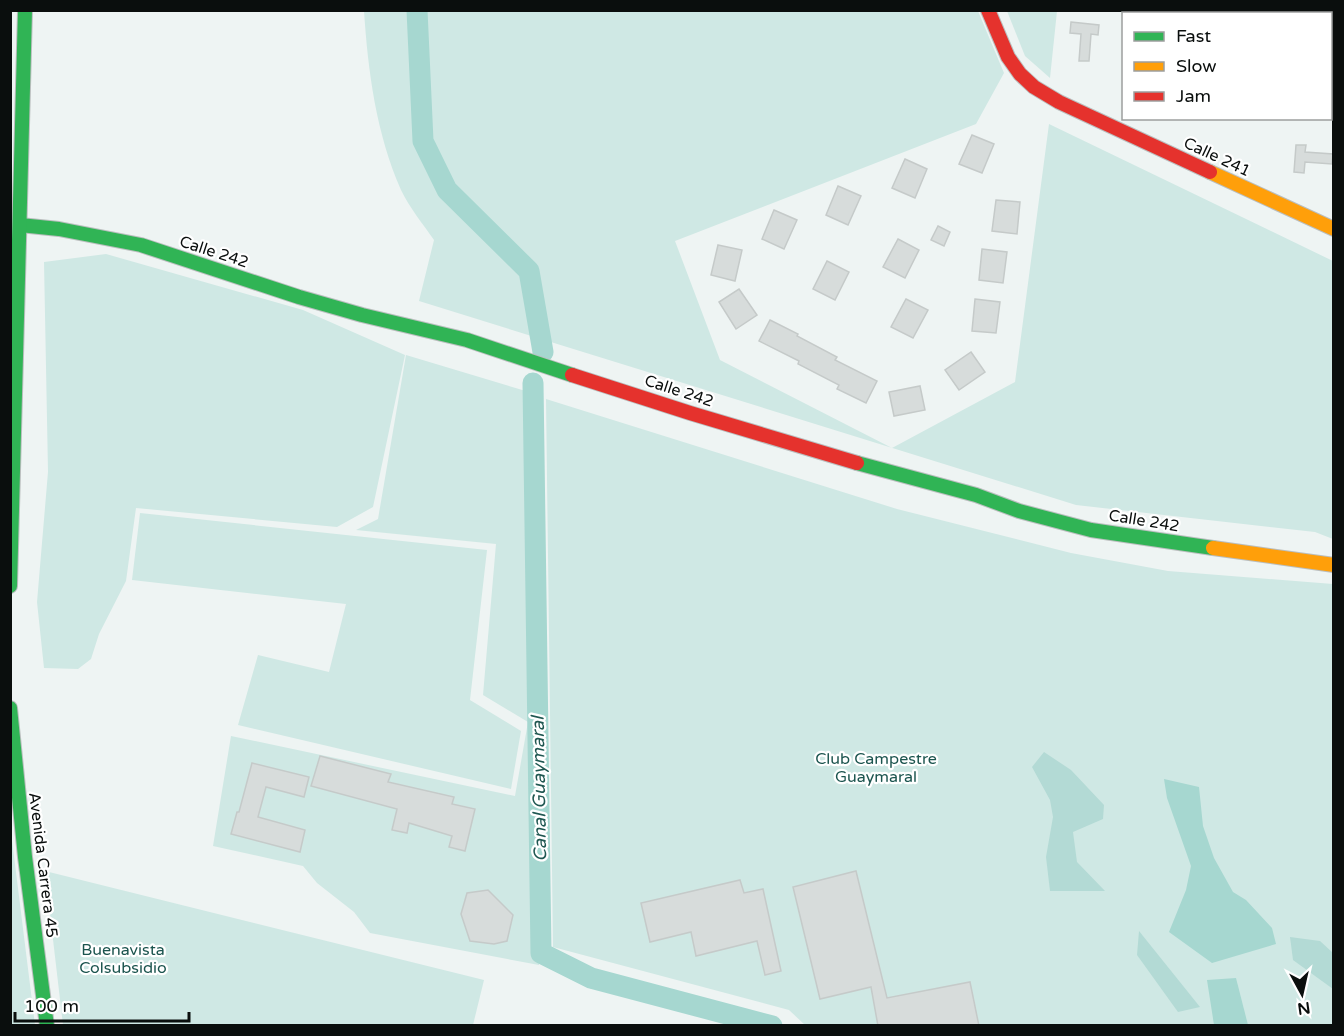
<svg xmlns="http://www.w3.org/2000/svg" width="1344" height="1036" viewBox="0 0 1344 1036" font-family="'Varela Round',sans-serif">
	<rect width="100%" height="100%" fill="#eef4f3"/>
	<g fill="#cfe8e4">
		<path d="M364,11H978L1004,73L976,124L675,241L720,360L892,448L1015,382L1049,124L1333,261V539L1315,532L1076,505L419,301L434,240C423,224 409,207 401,190C376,133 368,71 364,11Z"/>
		<path d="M1007,11H1057L1050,78L1025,56Z"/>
		<path d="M106,254L303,310L405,355L373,507L337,527L136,508L126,581L99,634L91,659L78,669L44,668L37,602L48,472L44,262Z"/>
		<path d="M406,355L539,395V965L370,933L354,912L317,883L303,866L213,846L231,736L515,796L528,722L483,695L496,544L356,530L378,519Z"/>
		<path d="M546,399L897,509L1071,553L1168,571L1333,584V1025H805L789,1010L553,947Z"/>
		<path d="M140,513L487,550L470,700L521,731L511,789L238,725L258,655L329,672L346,604L132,580Z"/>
		<path d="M11,827V832L35,1025H11Z"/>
		<path d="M45,871L484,980L473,1025H63Z"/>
	</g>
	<g fill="#b3dad5">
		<path d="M1044,752L1071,770L1104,805L1103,819L1073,832L1077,862L1105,891H1050L1046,857L1053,817L1050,800L1032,767Z"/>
		<path d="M1139,931L1200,1007L1178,1012L1137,955Z"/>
		<path d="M1290,937L1320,941L1333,953V989L1293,960Z"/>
	</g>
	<g fill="#a6d7d0">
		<path d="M1164,779L1199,787L1203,826L1214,858L1233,892L1246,900L1272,928L1276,944L1212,963L1169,932L1186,890L1191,866L1167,798Z"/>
		<path d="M1236,978L1248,1025H1214L1207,980Z"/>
	</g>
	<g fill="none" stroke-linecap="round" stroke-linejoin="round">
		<g stroke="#a6d7d0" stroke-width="21">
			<path d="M417,10L423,141L447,190L529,271L543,352"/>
			<path d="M533,383L541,953L591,978L772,1026"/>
		</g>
	</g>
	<g fill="#d7dcdb" stroke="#c5cac9" stroke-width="1.5">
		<path d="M1071,22L1099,25L1098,35L1091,34L1089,61H1079L1081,34L1070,33Z"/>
		<path d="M972,135L994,144L982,173L959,164Z"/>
		<path d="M1296,145H1306L1305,152L1333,154L1332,164L1305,162L1304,173L1294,172Z"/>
		<path d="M905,159L927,169L915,198L892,188Z"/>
		<path d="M838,186L861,196L848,225L826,215Z"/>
		<path d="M996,200L1020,202L1017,234L992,231Z"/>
		<path d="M774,210L797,220L784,249L762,239Z"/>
		<path d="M938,226L950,232L944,246L931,240Z"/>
		<path d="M898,239L919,250L905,278L883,267Z"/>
		<path d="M718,245L742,250L735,281L711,275Z"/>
		<path d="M982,249L1007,252L1003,283L979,280Z"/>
		<path d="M827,261L849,272L835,300L813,289Z"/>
		<path d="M739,289L757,315L736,329L719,302Z"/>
		<path d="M906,299L928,310L913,338L891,327Z"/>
		<path d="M975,299L1000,302L996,333L972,331Z"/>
		<path d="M770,320L798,334L797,336L837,357L835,360L877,381L866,403L837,389L839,385L798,364L799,361L759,341Z"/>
		<path d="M971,352L985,372L959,390L945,370Z"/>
		<path d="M920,386L925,410L894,416L889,392Z"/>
		<path d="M320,756L391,774L388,782L454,797L452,804L475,809L465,851L449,847L452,836L409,823L407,833L392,830L397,809L311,786Z"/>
		<path d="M252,763L309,777L304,797L266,787L258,817L305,830L300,852L231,834L237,812H239Z"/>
		<path d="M856,871L887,998L970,982L979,1026H878L871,987L820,999L793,887Z"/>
		<path d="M740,880L744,893L763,889L781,971L765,975L757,941L696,956L691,932L650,942L641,903Z"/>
		<path d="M488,890L513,915L507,941L494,944L470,941L461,914L467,893Z"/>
	</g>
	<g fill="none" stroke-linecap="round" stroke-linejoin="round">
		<g stroke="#babebe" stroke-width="16">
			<g id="fast">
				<path d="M20,225L59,229L141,245L299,297L362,315L467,340L572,375"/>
				<path d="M857,463L976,495L1019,511L1091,530L1213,548"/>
				<path d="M10,586L25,10"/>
				<path d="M10,708L25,857L47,1026"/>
			</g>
		</g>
		<g stroke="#babebe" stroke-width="16">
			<g id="slow">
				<path d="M1210,172L1334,229"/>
				<path d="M1213,548L1334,565"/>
			</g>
		</g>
		<g stroke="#babebe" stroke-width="16">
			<g id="jam">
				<path d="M988,10L1008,57L1020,74L1034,87L1059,102L1210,172"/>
				<path d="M572,375L690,413L857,463"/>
			</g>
		</g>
		<use href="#fast" stroke="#30b455" stroke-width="14"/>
		<use href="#slow" stroke="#ff9f0a" stroke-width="14"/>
		<use href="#jam" stroke="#e5322d" stroke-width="14"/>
	</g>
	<g text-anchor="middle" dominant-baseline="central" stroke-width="4.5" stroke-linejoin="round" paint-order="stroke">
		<g font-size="16" fill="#0a0e0d" stroke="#fff">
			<text transform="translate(1217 157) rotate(25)">Calle 241</text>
			<text transform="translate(214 252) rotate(18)">Calle 242</text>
			<text transform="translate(679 391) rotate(18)">Calle 242</text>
			<text transform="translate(1144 521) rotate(9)">Calle 242</text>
			<text transform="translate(43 865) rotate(83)">Avenida Carrera 45</text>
		</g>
		<g font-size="16" fill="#1b544e" stroke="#fff">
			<text x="876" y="759">Club Campestre<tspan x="876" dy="18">Guaymaral</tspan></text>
			<text x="123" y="950">Buenavista<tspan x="123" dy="18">Colsubsidio</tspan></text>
		</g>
		<g font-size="18" font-style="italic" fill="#1f5751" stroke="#fff">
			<text transform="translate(539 789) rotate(-91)">Canal Guaymaral</text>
		</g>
	</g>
	<rect width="1344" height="1036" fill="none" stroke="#0a0e0d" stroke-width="24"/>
	<rect x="1122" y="12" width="210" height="108" fill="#ffffff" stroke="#9d9f9e" stroke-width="1.5"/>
	<rect x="1134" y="32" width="30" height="9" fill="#30b455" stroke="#9d9f9e" stroke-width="1.5"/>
	<text x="1176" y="42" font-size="18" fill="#0a0e0d">Fast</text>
	<rect x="1134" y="62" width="30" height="9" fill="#ff9f0a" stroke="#9d9f9e" stroke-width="1.5"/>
	<text x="1176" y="72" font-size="18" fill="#0a0e0d">Slow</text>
	<rect x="1134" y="92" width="30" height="9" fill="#e5322d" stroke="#9d9f9e" stroke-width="1.5"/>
	<text x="1176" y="102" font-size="18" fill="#0a0e0d">Jam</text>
	<g transform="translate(1302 994) rotate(172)" stroke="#ffffff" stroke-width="4.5" paint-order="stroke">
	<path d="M0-4.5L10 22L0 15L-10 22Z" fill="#0a0e0d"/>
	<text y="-9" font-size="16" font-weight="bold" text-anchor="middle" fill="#0a0e0d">N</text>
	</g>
	<path d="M15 1012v9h174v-9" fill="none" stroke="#0a0e0d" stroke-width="3"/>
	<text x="24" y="1012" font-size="18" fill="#0a0e0d" stroke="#ffffff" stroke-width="4.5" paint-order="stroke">100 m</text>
</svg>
